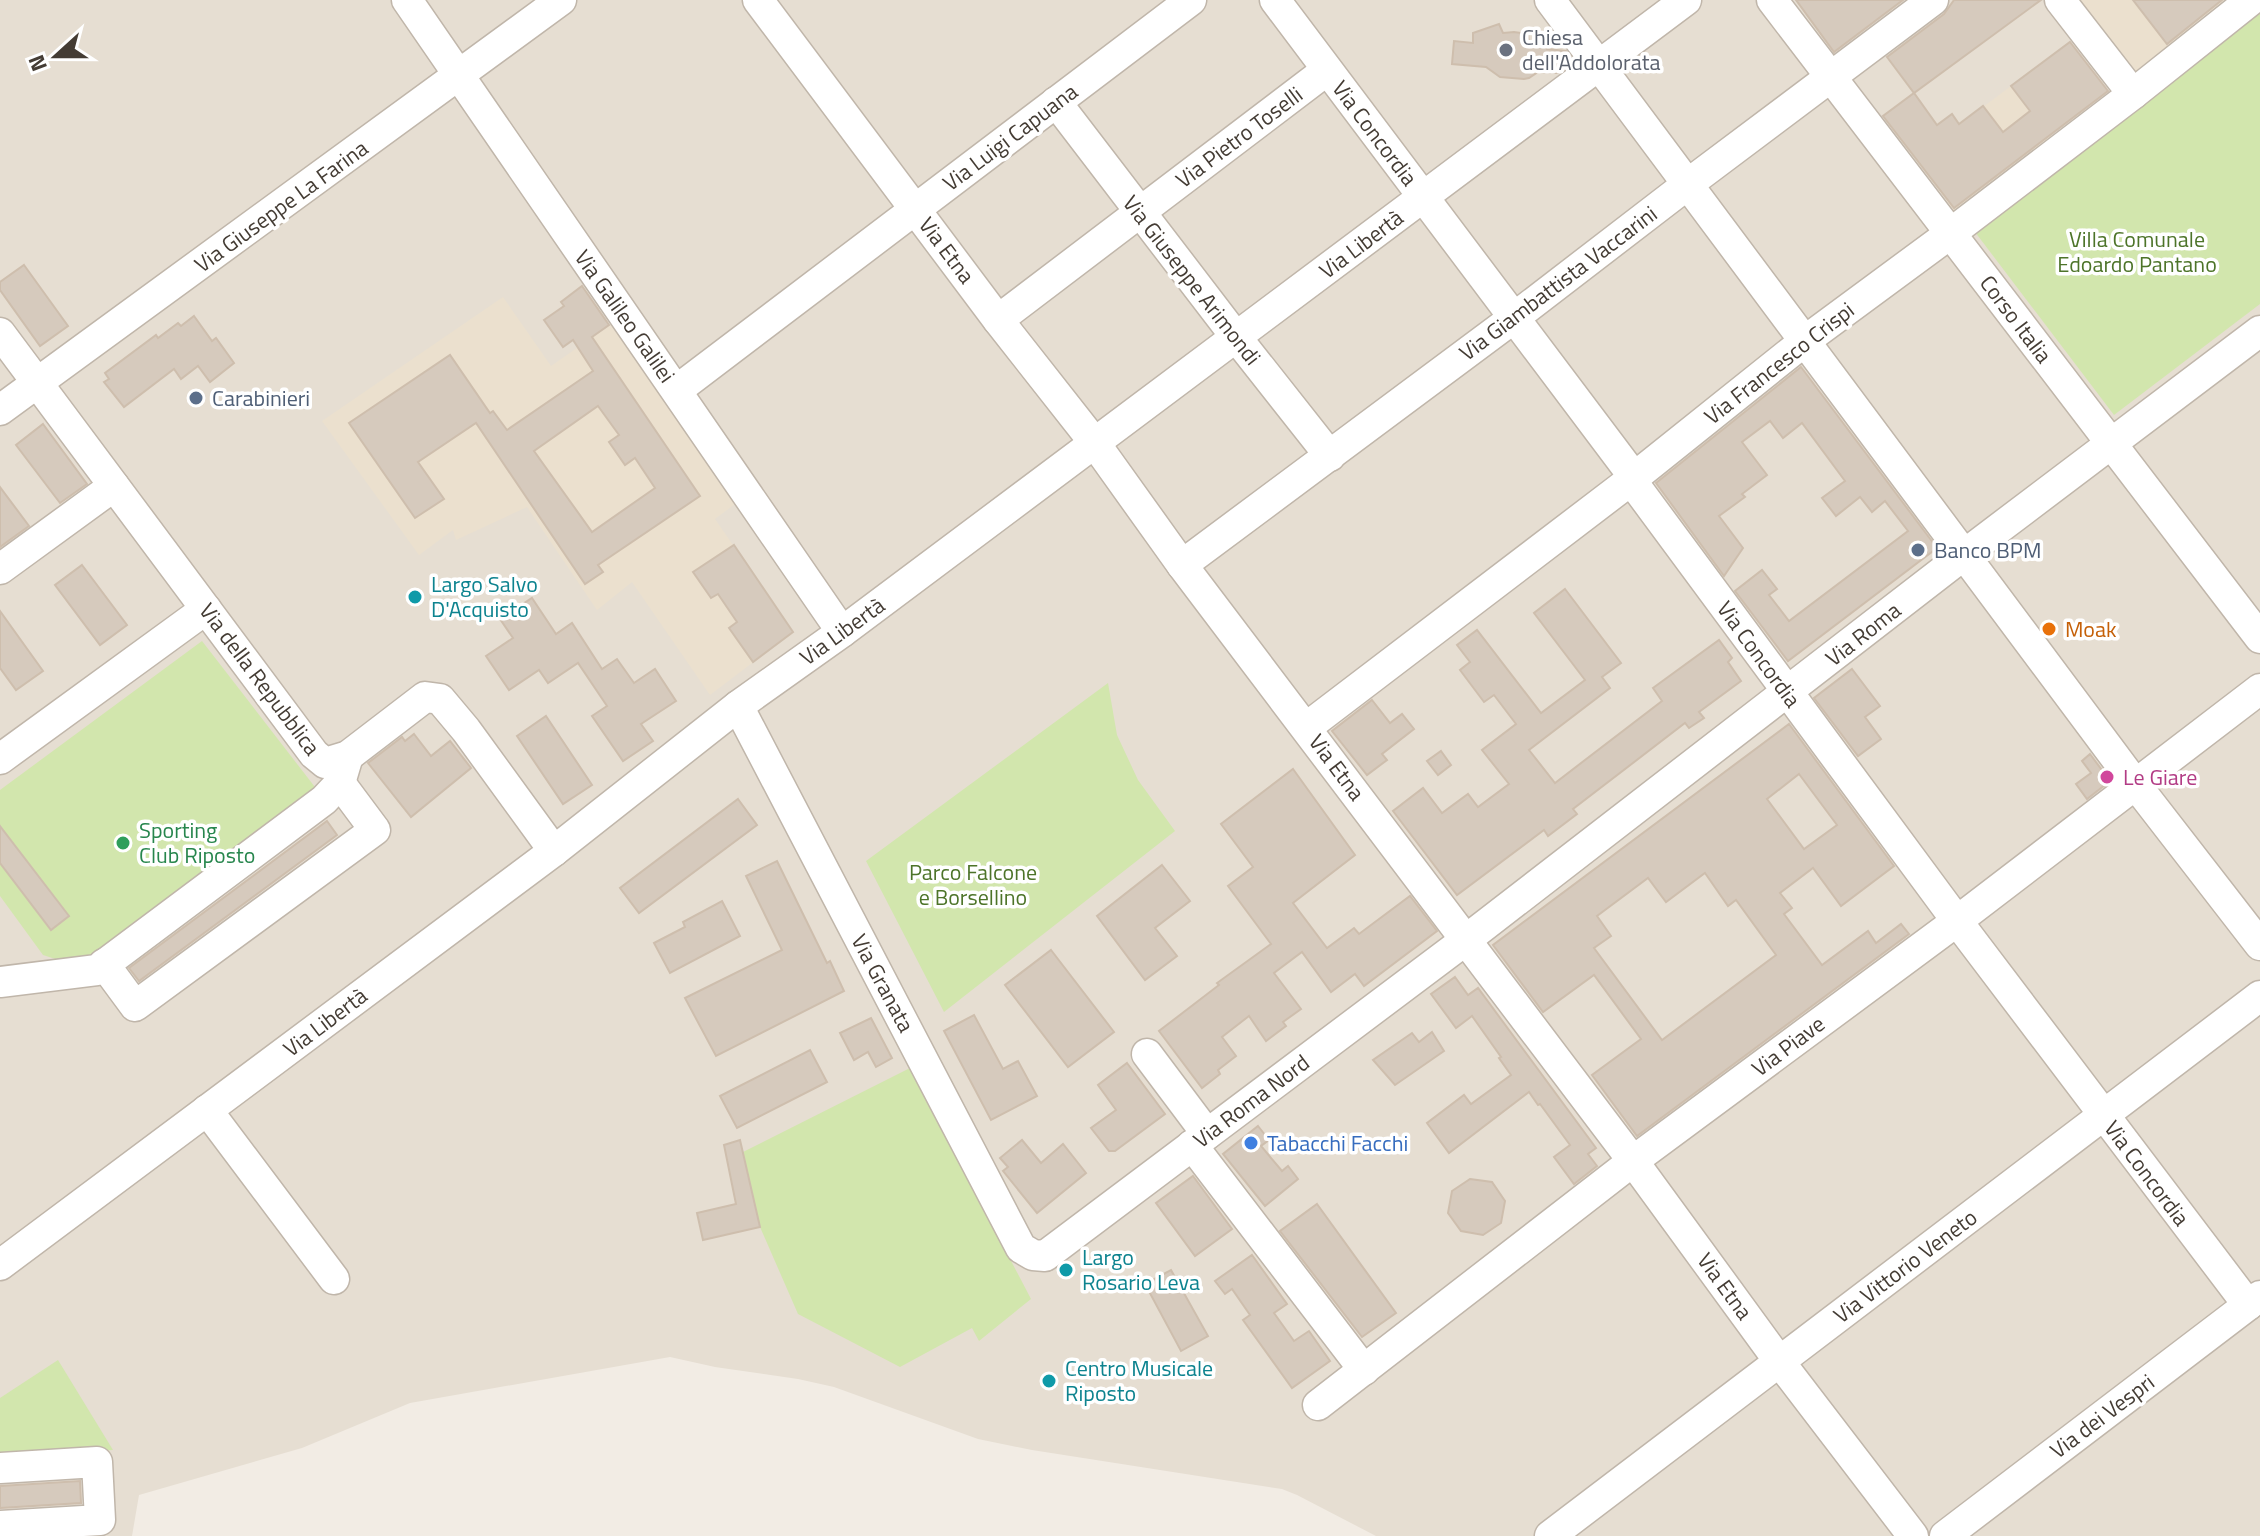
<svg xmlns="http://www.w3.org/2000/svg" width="2260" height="1536" viewBox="0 0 2260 1536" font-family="'Titillium Web',sans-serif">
	<rect width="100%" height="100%" fill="#f2ece4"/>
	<path fill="#e6ded2" d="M0,0H2260V1536H1376L1297,1495L1282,1489L1032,1450L978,1439L834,1387L798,1379L715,1367L670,1357L410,1403L302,1448L139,1495L132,1536H0Z"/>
	<g fill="#ebe0ce">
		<path d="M2074,0H2230L2132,76Z"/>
		<path d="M2011,86L2052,139L1955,212L1915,158Z"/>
		<path d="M503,297L551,366L613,323L735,504L715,519L793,632L710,695L632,582L597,610L527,507L456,540L453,530L419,555L322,421Z"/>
	</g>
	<g fill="#d2e6ad">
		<path d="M2260,6V304L2114,415L1975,232Z"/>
		<path d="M202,641L318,791L89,959L71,964L43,955L0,896V790Z"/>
		<path d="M1108,683L1117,735L1138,780L1175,831L944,1012L866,861Z"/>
		<path d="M910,1068L1031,1299L979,1341L972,1328L900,1367L798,1314L760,1227L743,1152Z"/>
		<path d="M58,1360L113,1450L0,1457V1398Z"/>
	</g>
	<g fill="#d6cabd" stroke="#cebead" stroke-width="2" fill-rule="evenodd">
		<path d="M1796,0H1903L1834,52Z"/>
		<path d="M1954,0H2041L1914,93L1887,57L1944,14Z"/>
		<path d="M2133,0H2222L2167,44Z"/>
		<path d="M1499,24L1503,33L1514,32L1528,34L1529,44L1541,40L1547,49L1566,51L1570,57V65L1558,73L1538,72L1529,78L1524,79L1500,77L1486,67L1452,64L1454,41L1473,43V33Z"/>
		<path d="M2070,42L2108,91L1954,208L1883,116L1914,93L1937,125L1952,114L1959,124L1983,106L2003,132L2030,111L2011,86Z"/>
		<path d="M24,265L68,326L40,346L0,290V282Z"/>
		<path d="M582,286L609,325L592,337L700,496L598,565L603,572L585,584L476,423L418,462L444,499L415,518L349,423L450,355L490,413L493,411L507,430L593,371L573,340L563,347L544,320L564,306L561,302ZM598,406L619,435L609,442L625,465L635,458L655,488L592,532L534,451Z"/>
		<path d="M194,316L212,341L216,338L234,363L210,382L198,366L181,379L174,369L124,407L104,382L109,379L105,373L156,335L158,338L178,323L181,326Z"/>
		<path d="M1801,367L1937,548L1788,661L1735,591L1762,570L1777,589L1769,595L1789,621L1908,531L1885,501L1872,512L1860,497L1836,516L1822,498L1845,481L1802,423L1783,438L1770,421L1742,442L1767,475L1742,494L1745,497L1719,516L1743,548L1724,576L1656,483Z"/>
		<path d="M43,424L87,484L60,503L16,445Z"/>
		<path d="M0,487L29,526L0,547Z"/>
		<path d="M734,545L793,632L753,662L729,628L737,622L718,594L711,598L693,572Z"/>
		<path d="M82,565L127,625L100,645L55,585Z"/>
		<path d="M1565,589L1621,663L1602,677L1610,688L1529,750L1555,783L1662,701L1653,688L1719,640L1732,658L1728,662L1741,681L1699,712L1704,718L1689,728L1685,723L1573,809L1577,814L1548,836L1544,830L1457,895L1393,811L1423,788L1442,813L1468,794L1478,807L1509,784L1482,750L1516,724L1494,695L1484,702L1460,670L1470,662L1457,645L1477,630L1541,713L1585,680L1534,613Z"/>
		<path d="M532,598L556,634L572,623L602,669L617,659L634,683L655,669L676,701L641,724L653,741L623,761L592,716L607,706L578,663L548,683L539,670L509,690L486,656L513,638L500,619Z"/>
		<path d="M0,611L43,671L16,690L0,668Z"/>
		<path d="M1852,669L1880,706L1865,717L1881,739L1858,756L1814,698Z"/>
		<path d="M1372,700L1390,723L1402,714L1414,729L1382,754L1387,760L1367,775L1332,731Z"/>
		<path d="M546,716L592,785L563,804L517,736Z"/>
		<path d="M1789,724L1894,866L1841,906L1813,868L1780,893L1792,908L1784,914L1822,965L1868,931L1876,943L1901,924L1909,934L1637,1136L1592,1075L1641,1039L1594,975L1543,1012L1493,945ZM1799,774L1837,825L1804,849L1767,799ZM1705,873L1728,906L1736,900L1776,955L1662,1040L1594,948L1611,936L1597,916L1648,878L1666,902Z"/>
		<path d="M414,734L431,756L450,741L471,768L411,817L368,763L402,737L405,741Z"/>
		<path d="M1441,751L1451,765L1438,775L1427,761Z"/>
		<path d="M2090,754L2110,781L2087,799L2076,784L2091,773L2082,761Z"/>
		<path d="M1293,769L1355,855L1293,903L1327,948L1354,928L1359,934L1410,896L1437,931L1364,986L1355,974L1331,992L1302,952L1274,973L1301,1009L1283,1022L1286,1026L1266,1041L1249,1016L1222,1037L1236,1056L1218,1070L1220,1074L1202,1088L1159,1031L1219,985L1217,983L1271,944L1228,886L1253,867L1221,824Z"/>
		<path d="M738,799L757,825L639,913L620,888Z"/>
		<path d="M327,821L337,835L139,981L129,968Z"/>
		<path d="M0,826L69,916L51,930L0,863Z"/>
		<path d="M777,861L827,963L830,961L844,991L716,1056L685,998L782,950L746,876Z"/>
		<path d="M1162,865L1190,901L1155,928L1177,956L1145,980L1097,916Z"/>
		<path d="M722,901L740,936L670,973L654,943L685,927L683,922Z"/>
		<path d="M1051,950L1114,1032L1068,1067L1005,985Z"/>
		<path d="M1455,977L1468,995L1478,988L1596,1148L1588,1154L1597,1166L1574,1184L1554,1157L1570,1145L1540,1104L1538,1105L1529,1092L1449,1153L1427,1123L1464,1095L1471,1104L1511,1075L1499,1058L1501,1057L1472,1016L1456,1028L1431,994Z"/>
		<path d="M974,1015L1003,1069L1018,1061L1037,1096L991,1120L944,1031Z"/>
		<path d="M871,1018L892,1058L876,1067L868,1052L854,1060L840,1033Z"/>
		<path d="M1432,1032L1444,1051L1395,1085L1373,1060L1412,1033L1419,1042Z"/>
		<path d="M810,1050L827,1082L737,1128L720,1096Z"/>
		<path d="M1127,1063L1165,1114L1115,1151H1109L1091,1128L1116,1110L1098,1085Z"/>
		<path d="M1258,1126L1269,1140L1261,1146L1282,1171L1288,1166L1298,1179L1265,1206L1223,1154Z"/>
		<path d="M740,1140L760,1227L703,1240L697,1213L736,1204L724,1145Z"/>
		<path d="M1022,1140L1041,1163L1063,1144L1086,1173L1037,1213L1003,1171L1008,1167L1000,1158Z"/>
		<path d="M1193,1176L1232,1229L1195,1256L1156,1203Z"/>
		<path d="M1470,1179L1492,1182L1505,1201L1501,1223L1483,1235L1461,1231L1448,1213L1452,1191Z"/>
		<path d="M1317,1204L1396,1313L1362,1337L1280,1231Z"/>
		<path d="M1252,1255L1287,1304L1274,1313L1294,1341L1309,1331L1330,1361L1292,1388L1243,1320L1250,1315L1232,1289L1225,1294L1215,1281Z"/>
		<path d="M1171,1270L1208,1336L1181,1351L1145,1284Z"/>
		<path d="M80,1481L81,1503L0,1508V1486Z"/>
	</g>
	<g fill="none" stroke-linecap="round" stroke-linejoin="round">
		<g stroke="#c0b6aa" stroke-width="33">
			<g id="minor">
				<path d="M407,0L842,632"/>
				<path d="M758,0L998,320L1094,442L1182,565L1633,1161L1779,1361L1913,1536"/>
				<path d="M1275,0L1628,469L1631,480L1957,921L2248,1305"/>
				<path d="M1550,0L2136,785L2260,945"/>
				<path d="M1772,0L2260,638"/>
				<path d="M2060,0L2133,94"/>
				<path d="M1056,102L1236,337L1330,456"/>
				<path d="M998,320L1327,70"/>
				<path d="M0,333L314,754L325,763L348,756L425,697L440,699L466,730L554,851"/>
				<path d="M677,390L1191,0"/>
				<path d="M0,410L561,0"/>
				<path d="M1182,565L1515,317L1688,184L1933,0"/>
				<path d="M0,569L114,486"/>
				<path d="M738,706L1021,1248L1033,1255L1045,1256L1467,939L1965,554L2260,331"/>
				<path d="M1307,727L1631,480L1806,340L1951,233L2133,94L2251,0"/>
				<path d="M0,759L206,609"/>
				<path d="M104,964L135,1006L375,830L340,783"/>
				<path d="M0,982L97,970L324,800L340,783L348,756"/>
				<path d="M1147,1054L1207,1134"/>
				<path d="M207,1110L334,1279"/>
				<path d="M1192,1145L1364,1370"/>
				<path d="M0,1265L554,851L738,706L842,632L1686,0"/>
				<path d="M1318,1405L1633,1161L1957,921L2260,689"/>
				<path d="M0,1468L97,1462L100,1520L0,1526"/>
				<path d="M1550,1536L2260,996"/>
				<path d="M1945,1536L2260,1296"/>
			</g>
		</g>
		<use href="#minor" stroke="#fff" stroke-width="30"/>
	</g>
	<circle fill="#6b7280" stroke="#fff" stroke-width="3" cx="1506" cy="50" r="8"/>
	<g fill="#5c6f8a" stroke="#fff" stroke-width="3">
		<circle cx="196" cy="398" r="8"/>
		<circle cx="1918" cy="550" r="8"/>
	</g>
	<g fill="#0f9aa8" stroke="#fff" stroke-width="3">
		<circle cx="415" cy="597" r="8"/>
		<circle cx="1066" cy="1270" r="8"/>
		<circle cx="1049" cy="1381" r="8"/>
	</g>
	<circle fill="#e8710a" stroke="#fff" stroke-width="3" cx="2049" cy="629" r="8"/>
	<circle fill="#d1479c" stroke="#fff" stroke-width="3" cx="2107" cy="777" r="8"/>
	<circle fill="#2e9e5b" stroke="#fff" stroke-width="3" cx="123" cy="843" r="8"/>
	<circle fill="#3f7fe0" stroke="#fff" stroke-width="3" cx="1251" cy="1143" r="8"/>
	<g text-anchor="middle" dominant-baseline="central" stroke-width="7" stroke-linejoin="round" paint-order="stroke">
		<g font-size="22" fill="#5b616d" stroke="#fff" text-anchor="start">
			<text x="1522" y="37">Chiesa<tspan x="1522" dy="25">dell'Addolorata</tspan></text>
		</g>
		<g font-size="22" fill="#443c34" stroke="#fff">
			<text transform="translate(1375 133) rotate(53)">Via Concordia</text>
			<text transform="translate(1010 137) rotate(-37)">Via Luigi Capuana</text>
			<text transform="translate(1239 137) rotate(-37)">Via Pietro Toselli</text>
			<text transform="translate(281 206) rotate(-36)">Via Giuseppe La Farina</text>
			<text transform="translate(1361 244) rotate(-37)">Via Libertà</text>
			<text transform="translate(947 250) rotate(53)">Via Etna</text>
			<text transform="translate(1192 280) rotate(52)">Via Giuseppe Arimondi</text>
			<text transform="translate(1558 283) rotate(-37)">Via Giambattista Vaccarini</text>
			<text transform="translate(625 316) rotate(55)">Via Galileo Galilei</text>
			<text transform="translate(2016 319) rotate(53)">Corso Italia</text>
			<text transform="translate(1779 363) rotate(-38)">Via Francesco Crispi</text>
			<text transform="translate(842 631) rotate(-36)">Via Libertà</text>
			<text transform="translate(1863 634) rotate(-38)">Via Roma</text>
			<text transform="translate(1759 654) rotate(54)">Via Concordia</text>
			<text transform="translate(260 679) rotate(53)">Via della Repubblica</text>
			<text transform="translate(1337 767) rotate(53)">Via Etna</text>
			<text transform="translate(883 983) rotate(62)">Via Granata</text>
			<text transform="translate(325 1022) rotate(-37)">Via Libertà</text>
			<text transform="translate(1788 1046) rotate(-37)">Via Piave</text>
			<text transform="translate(1251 1101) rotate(-37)">Via Roma Nord</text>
			<text transform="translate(2147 1173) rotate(53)">Via Concordia</text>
			<text transform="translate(1905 1266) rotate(-37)">Via Vittorio Veneto</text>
			<text transform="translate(1725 1286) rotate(54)">Via Etna</text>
			<text transform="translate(2102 1416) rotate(-37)">Via dei Vespri</text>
		</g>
		<g font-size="22" fill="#4d7429" stroke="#fff">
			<text x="2137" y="239">Villa Comunale<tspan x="2137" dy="25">Edoardo Pantano</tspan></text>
			<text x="973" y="872">Parco Falcone<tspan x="973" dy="25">e Borsellino</tspan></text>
		</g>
		<g font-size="22" fill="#4e5e75" stroke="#fff" text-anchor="start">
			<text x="212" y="398">Carabinieri</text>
			<text x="1934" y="550">Banco BPM</text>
		</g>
		<g font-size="22" fill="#0d838f" stroke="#fff" text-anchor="start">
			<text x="431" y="584">Largo Salvo<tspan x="431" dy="25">D'Acquisto</tspan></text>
			<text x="1082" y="1257">Largo<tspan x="1082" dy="25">Rosario Leva</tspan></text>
			<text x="1065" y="1368">Centro Musicale<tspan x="1065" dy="25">Riposto</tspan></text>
		</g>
		<g font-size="22" fill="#c56008" stroke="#fff" text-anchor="start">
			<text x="2065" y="629">Moak</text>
		</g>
		<g font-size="22" fill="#b23c85" stroke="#fff" text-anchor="start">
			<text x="2123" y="777">Le Giare</text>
		</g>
		<g font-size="22" fill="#27864d" stroke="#fff" text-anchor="start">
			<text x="139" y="830">Sporting<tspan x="139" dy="25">Club Riposto</tspan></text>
		</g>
		<g font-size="22" fill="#366cbe" stroke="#fff" text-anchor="start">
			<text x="1267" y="1143">Tabacchi Facchi</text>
		</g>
	</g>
	<g transform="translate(56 56) rotate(249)" stroke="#ffffff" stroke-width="6" paint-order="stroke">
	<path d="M0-6L14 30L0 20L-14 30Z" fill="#443c34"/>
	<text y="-12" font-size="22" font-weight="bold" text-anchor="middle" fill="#443c34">N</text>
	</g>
</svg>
